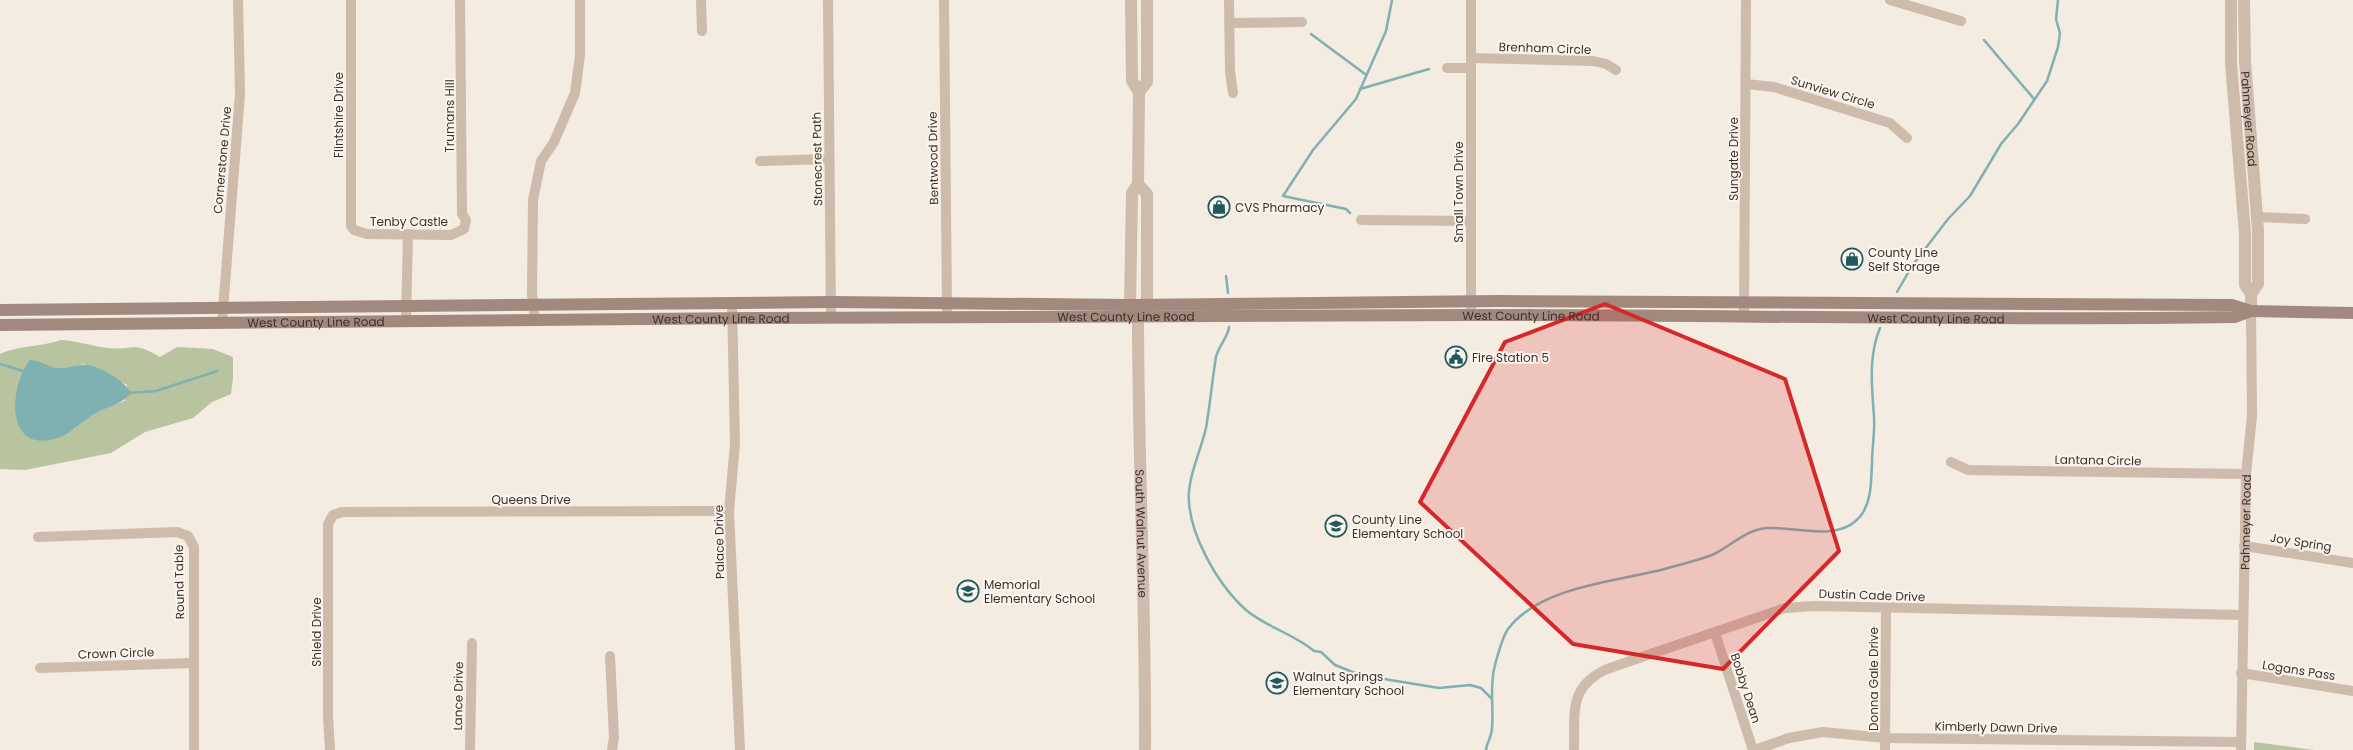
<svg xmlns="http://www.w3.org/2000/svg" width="2353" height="750" viewBox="0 0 2353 750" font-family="Poppins,sans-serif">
	<rect width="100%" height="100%" fill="#f4ebe1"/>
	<g fill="#b8c4a0" fill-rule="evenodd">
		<path d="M61,340C79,341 91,346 107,348C133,351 132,340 160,357L177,347L213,349L233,357V378L231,394L212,402L193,418L145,432L111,453L25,470L0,469V354C20,345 40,347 61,340ZM84,364L127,385L125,401C105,406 90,415 74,429L51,367L63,369Z"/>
		<path d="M2254,742L2314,750H2254Z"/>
	</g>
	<path fill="#7fb0b2" d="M30,360C44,361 46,367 59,368C67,369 74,365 82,365C96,363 125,381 131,393C123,404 108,406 96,413C81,421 71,435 54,439C4,452 10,384 30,360Z"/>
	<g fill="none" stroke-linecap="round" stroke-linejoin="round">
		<g stroke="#7fb0b2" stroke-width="2.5">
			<path d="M1311,34L1365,74"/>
			<path d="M1984,40L2034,99"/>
			<path d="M1360,89L1429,69"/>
			<path d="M1350,213L1346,209L1283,196L1313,150L1356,99L1386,31L1392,0"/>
			<path d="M1226,276L1228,293"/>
			<path d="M1897,292L1912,266L1948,219L1970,196L2001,144L2018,124L2047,81L2058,47L2060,33L2056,19L2058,0"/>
			<path d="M1229,327C1229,335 1218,347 1216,357C1212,381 1210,405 1206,428C1201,450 1191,469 1189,491C1186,530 1217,584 1246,610C1266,627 1294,634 1314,651L1321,652L1335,665L1360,675L1439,688L1470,685L1481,688L1491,698"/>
			<path d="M0,364L23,371"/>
			<path d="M129,393L156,391L217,371"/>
			<path d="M1486,750C1487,742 1492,736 1492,728C1494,707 1489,686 1495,665C1498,654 1502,638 1508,629C1541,585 1619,582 1668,568C1683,564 1698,560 1712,555C1730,547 1745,530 1766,528C1795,526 1841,544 1862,514C1872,499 1871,480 1872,463C1872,448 1875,432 1874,417C1872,387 1868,357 1880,328"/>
		</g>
		<g stroke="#cdbbac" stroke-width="10">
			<path d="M351,0V226L354,230L367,234L451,235L464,229L466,220L462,214L460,0"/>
			<path d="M701,0L702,31"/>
			<path d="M828,0L831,318"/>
			<path d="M944,0L947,310"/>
			<path d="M1229,0L1230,71L1233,93"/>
			<path d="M1471,0V315"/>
			<path d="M1890,0L1961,21"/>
			<path d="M1229,23L1302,22"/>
			<path d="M1471,58L1593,61L1606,64L1616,70"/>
			<path d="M1447,68H1471"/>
			<path d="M1746,84L1774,87L1890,123L1907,138"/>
			<path d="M760,161L829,159"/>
			<path d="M2258,217L2305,219"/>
			<path d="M1361,220L1471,221"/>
			<path d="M732,303L735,444L729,511L740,750"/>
			<path d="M1744,317L1746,0"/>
			<path d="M535,320L532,294L533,200L541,161L554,142L575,93L580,55V0"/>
			<path d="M406,321L408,234"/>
			<path d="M222,322L240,94L238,0"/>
			<path d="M1951,462L1968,470L2246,474"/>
			<path d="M38,537L177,532L188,536L194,547V750"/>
			<path d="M2244,546L2353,563"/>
			<path d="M1715,633L1753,750"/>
			<path d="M610,656L614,737L612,750"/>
			<path d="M40,668L193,663"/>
			<path d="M2241,673L2353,691"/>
			<path d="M330,750L328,716V524L333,515L342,512L729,511"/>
			<path d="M470,750L472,643"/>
			<path d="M1574,750C1575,713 1568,687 1607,669L1785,608L1814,606L2243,615"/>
			<path d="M1755,750L1789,738L1823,732L1885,738L2241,742"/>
			<path d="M1885,750L1886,609"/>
			<path id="s1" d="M2241,750L2246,474L2252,416L2251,311"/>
		</g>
		<g stroke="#cdbbac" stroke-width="12">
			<path id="s2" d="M1131,0L1132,81L1139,92L1138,184L1132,193L1130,305L1138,316C1138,461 1146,605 1145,750"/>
			<path d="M2231,0V63L2245,234V285L2251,294"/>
			<path id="s3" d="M2244,0L2245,61L2258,230V284L2251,294V311"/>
			<path d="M1139,92L1147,82V0"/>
			<path d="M1138,184L1147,194V305L1141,312"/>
		</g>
		<g stroke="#a18a7d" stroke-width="12">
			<path d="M0,310L831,302L1130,305L1498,301L2232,305L2251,311L2353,313"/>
			<path id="s4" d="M0,325C490,319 981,316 1471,315C1726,315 1980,321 2235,317L2251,311"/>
		</g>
	</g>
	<path fill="#d62828" fill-opacity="0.2" stroke="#d62828" stroke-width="4" stroke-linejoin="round" d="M1605,304L1785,379L1839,551L1723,669L1573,644L1420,502L1505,342Z"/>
	<defs>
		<g id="shop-ring" transform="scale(1.125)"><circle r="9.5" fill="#fbf5ee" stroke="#1f5a5e" stroke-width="1.5"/><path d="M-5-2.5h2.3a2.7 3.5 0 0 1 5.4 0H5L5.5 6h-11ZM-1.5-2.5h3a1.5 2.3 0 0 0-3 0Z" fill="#1f5a5e"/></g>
		<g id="civic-ring" transform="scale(1.125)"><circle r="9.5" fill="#fbf5ee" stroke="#1f5a5e" stroke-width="1.5"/><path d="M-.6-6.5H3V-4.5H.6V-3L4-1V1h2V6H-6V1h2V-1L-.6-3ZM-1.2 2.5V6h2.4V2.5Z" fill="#1f5a5e"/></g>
		<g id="school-ring" transform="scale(1.125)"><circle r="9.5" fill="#fbf5ee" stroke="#1f5a5e" stroke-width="1.5"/><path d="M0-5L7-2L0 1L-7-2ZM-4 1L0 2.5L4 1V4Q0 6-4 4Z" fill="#1f5a5e"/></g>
	</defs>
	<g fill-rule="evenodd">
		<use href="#shop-ring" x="1219" y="207"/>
		<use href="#shop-ring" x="1852" y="259"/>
		<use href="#civic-ring" x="1456" y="357"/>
		<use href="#school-ring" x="1336" y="526"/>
		<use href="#school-ring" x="968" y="591"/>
		<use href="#school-ring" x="1277" y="683"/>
	</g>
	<g text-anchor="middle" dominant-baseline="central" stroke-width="4" stroke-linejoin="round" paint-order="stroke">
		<g font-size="12" fill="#3b302b" stroke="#fbf5ee">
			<text transform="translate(1545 48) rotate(2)">Brenham Circle</text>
			<text transform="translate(1833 92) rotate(17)">Sunview Circle</text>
			<text transform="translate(338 115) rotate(-90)">Flintshire Drive</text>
			<text transform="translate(449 116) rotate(-90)">Trumans Hill</text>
			<text stroke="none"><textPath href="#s3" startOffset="119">Pahmeyer Road</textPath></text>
			<text transform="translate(933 158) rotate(-91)">Bentwood Drive</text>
			<text transform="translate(817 159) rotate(-91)">Stonecrest Path</text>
			<text transform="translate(1733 159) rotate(-90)">Sungate Drive</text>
			<text transform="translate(222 160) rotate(-85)">Cornerstone Drive</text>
			<text transform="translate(1458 192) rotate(-90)">Small Town Drive</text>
			<text x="409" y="221">Tenby Castle</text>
			<text stroke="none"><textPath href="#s4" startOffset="1126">West County Line Road</textPath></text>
			<text stroke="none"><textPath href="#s4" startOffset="1531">West County Line Road</textPath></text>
			<text stroke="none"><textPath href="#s4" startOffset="1936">West County Line Road</textPath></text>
			<text stroke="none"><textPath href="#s4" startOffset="721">West County Line Road</textPath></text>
			<text stroke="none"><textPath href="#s4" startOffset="316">West County Line Road</textPath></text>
			<text transform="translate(2098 460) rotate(1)">Lantana Circle</text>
			<text x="531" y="499">Queens Drive</text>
			<text stroke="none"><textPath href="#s1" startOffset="228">Pahmeyer Road</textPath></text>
			<text stroke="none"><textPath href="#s2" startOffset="540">South Walnut Avenue</textPath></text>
			<text transform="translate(719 542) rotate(-91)">Palace Drive</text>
			<text transform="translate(2301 542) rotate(9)">Joy Spring</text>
			<text transform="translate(179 582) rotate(-91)">Round Table</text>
			<text transform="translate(1872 595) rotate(2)">Dustin Cade Drive</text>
			<text transform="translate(316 632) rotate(-90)">Shield Drive</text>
			<text transform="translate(116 653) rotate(-2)">Crown Circle</text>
			<text transform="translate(2299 670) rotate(9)">Logans Pass</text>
			<text transform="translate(1873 679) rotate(-90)">Donna Gale Drive</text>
			<text transform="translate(1746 688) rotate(72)">Bobby Dean</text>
			<text transform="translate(458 696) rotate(-89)">Lance Drive</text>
			<text transform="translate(1996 727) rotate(1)">Kimberly Dawn Drive</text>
		</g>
		<g font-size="12" fill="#3b302b" stroke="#fbf5ee" text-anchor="start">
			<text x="1235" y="207">CVS Pharmacy</text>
			<text x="1868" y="252">County Line<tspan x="1868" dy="14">Self Storage</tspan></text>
			<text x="1472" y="357">Fire Station 5</text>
			<text x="1352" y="519">County Line<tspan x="1352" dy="14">Elementary School</tspan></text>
			<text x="984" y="584">Memorial<tspan x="984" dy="14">Elementary School</tspan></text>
			<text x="1293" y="676">Walnut Springs<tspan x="1293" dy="14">Elementary School</tspan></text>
		</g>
	</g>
</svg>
